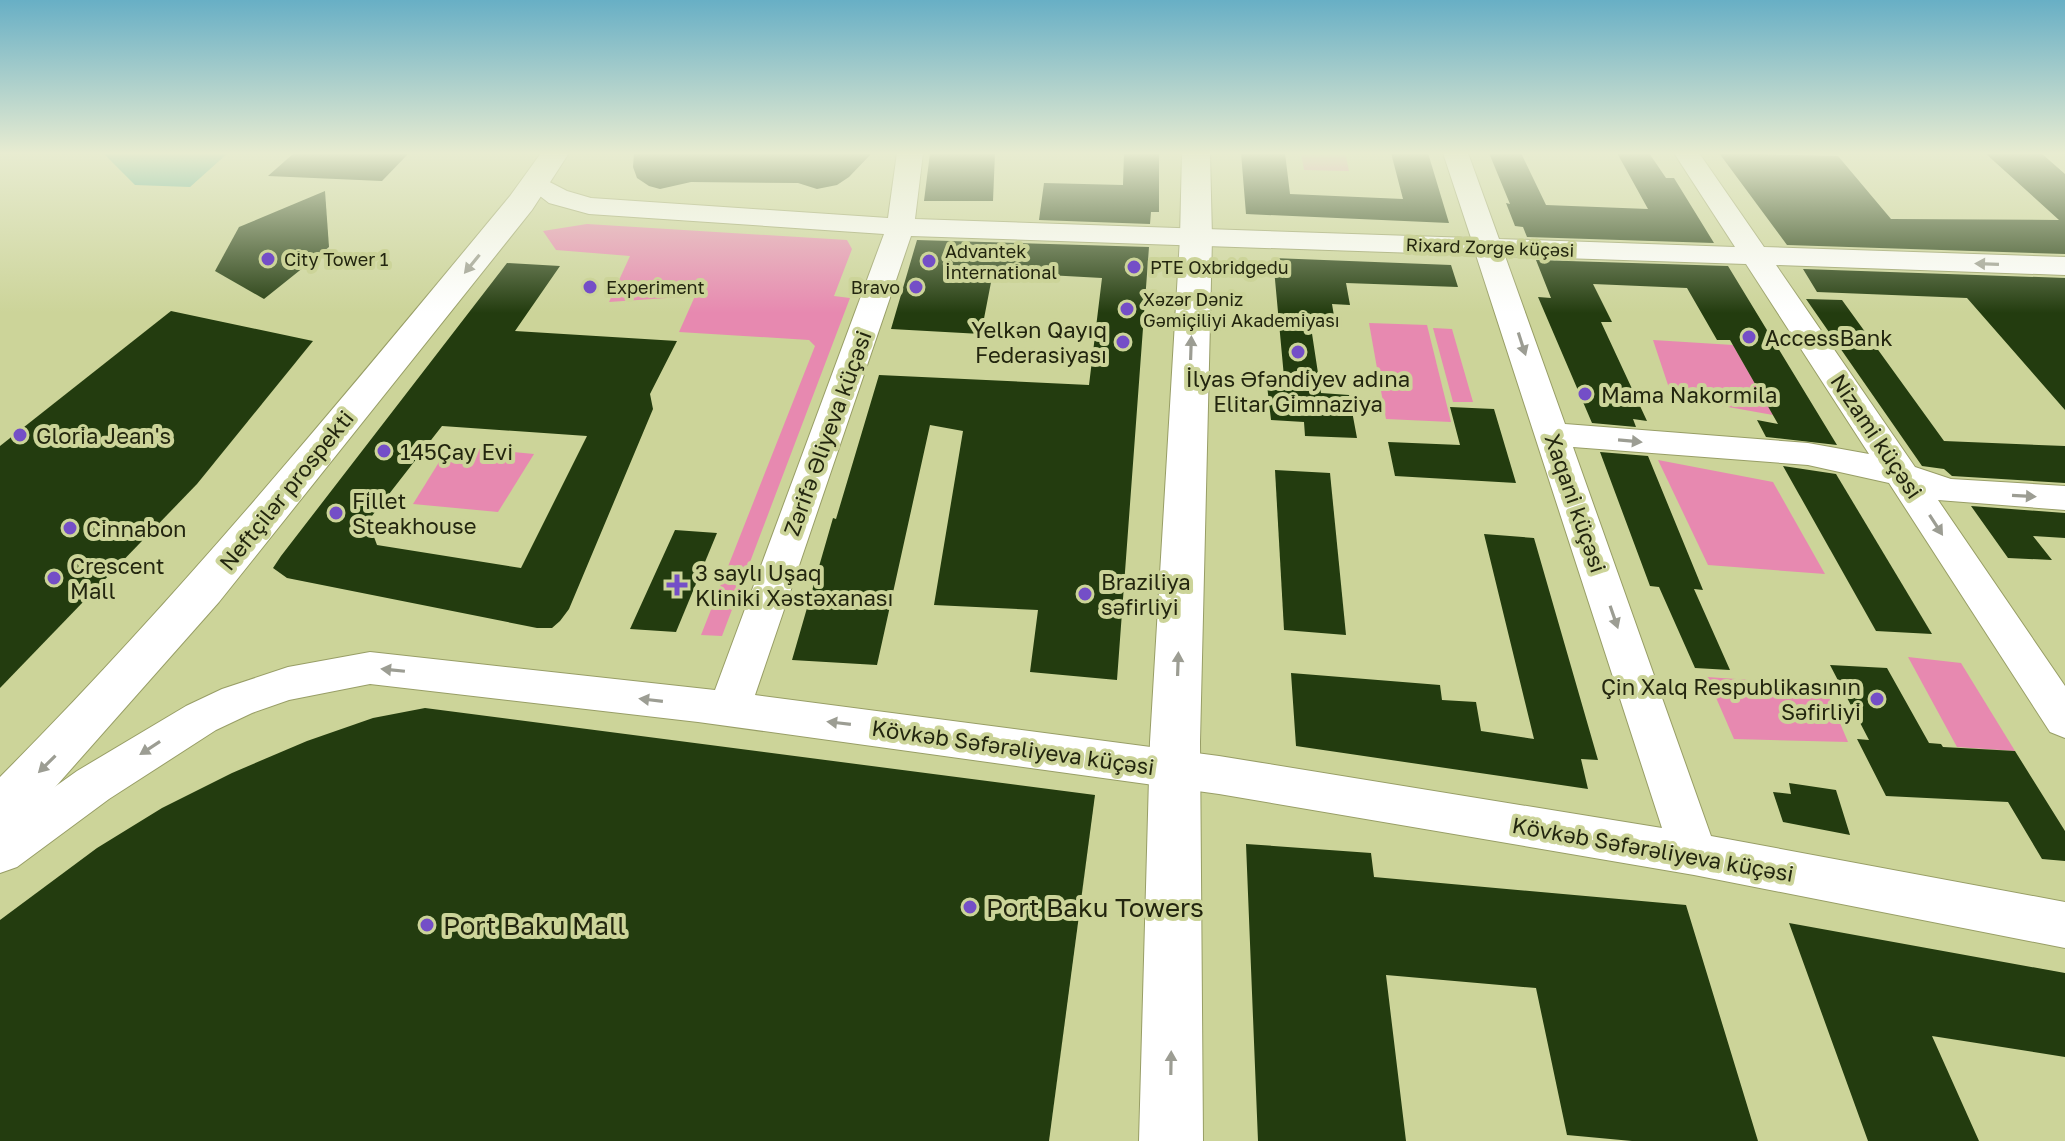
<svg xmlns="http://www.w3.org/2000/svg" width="2065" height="1141" viewBox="0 0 2065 1141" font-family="'Golos Text',sans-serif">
	<rect width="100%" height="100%" fill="#ccd499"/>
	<g fill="#e789b0">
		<path d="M1301,153H1345L1349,171L1304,170Z"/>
		<path d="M587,224L847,240L852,249L834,296L850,298L722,636L701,635L815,346L809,340L679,332L695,296L609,302L630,256L556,250L543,231Z"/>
		<path d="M1369,323L1427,325L1451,422L1386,419Z"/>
		<path d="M1433,328L1452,329L1473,402H1453Z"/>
		<path d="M1653,340L1733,345L1773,415L1672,397Z"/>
		<path d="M449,446L534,454L498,512L413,504Z"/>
		<path d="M1658,460L1773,482L1825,574L1708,565Z"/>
		<path d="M1908,657L1961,663L2015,751L1957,747Z"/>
		<path d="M1707,677L1824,685L1848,742L1734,739Z"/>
	</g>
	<path fill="#49a890" d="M103,153H228L190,187L135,185Z"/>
	<g fill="#233c0f" fill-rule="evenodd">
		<path d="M294,153H409L382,181L268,176Z"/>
		<path d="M634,153H872L849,177L837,185L817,189L798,183L691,182L660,189L649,186L637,178L633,167Z"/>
		<path d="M930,153H995L993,201H924Z"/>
		<path d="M1124,153H1159V212H1151L1150,224L1039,220L1044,183L1123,185Z"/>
		<path d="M1241,153H1285L1290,194L1403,199L1391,153H1428L1449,223L1246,214Z"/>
		<path d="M1489,153H1521L1546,205L1648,209L1617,153H1649L1666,178H1674L1714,243L1527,237L1523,227L1515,226L1506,203L1510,204Z"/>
		<path d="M1719,153L1838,156L1891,219L2059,220L1985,153H2041L2065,174V254L1787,245Z"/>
		<path d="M325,191L329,247L264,299L215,271L239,227Z"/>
		<path d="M917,240L1149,247L1117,680L1030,672L1038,610L934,605L963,431L930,425L877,665L792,660L833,518L836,519L879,375L1089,385L1102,278L993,272L981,334L891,329Z"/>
		<path d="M1273,258L1451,265L1458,287L1346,283L1350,305L1332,304L1336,328L1311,327L1321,393L1349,395L1357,438L1305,436L1304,422L1271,420L1266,376L1284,377Z"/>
		<path d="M1536,260L1728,266L1837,445L1766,437L1757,420L1778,424L1730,340H1717L1687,288L1593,284L1612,322H1601L1647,421L1633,419L1636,427L1592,423L1538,297L1551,298Z"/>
		<path d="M507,263L560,266L515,331L677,341L650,394L653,409L569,609L560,621L552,628H537L287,578L273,568L281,556ZM442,426L587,436L521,568L377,545L368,521Z"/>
		<path d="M1803,269L2065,278V410L1967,298L1817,292Z"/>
		<path d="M1806,299L1842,300L1944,441L2065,446V483L1952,476L1944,469L1922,466Z"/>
		<path d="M171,311L313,341L197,484L0,688V446Z"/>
		<path d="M1450,407L1494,409L1516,483L1395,476L1388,442L1460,445Z"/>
		<path d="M1600,452L1648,456L1703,590L1694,589L1730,670L1695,668L1659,587L1650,586Z"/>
		<path d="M1783,466L1836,474L1932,634L1876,631Z"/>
		<path d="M1275,470L1330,473L1346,635L1284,630Z"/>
		<path d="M1971,506L2065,513V538L2033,536L2052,560L2008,558Z"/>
		<path d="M675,530L717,533L676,632L630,629Z"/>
		<path d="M1484,534L1534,538L1598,760L1581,759L1588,789L1296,746L1291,673L1440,685L1442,700L1476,702L1481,731L1534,739Z"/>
		<path d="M1830,665L1887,668L1929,743L1941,744L1943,747L2015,751L2065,831V861L2042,859L2008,802L1886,796L1857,739L1869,740Z"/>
		<path d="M425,708L1095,795L1049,1141H0V920L97,848L162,808L232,773L307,741L373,718Z"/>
		<path d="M1789,783L1836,790L1850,835L1783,822L1773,792L1791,794Z"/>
		<path d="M1246,844L1371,853L1374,877L1686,905L1758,1141H1632L1567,1135L1536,988L1386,975L1406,1141H1258Z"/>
		<path d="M1789,923L2065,973V1057L1932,1036L1979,1141H1868Z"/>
	</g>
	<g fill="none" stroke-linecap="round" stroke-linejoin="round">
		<g stroke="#989e66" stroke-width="2">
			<path id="minor" d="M897,153H923L915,219L1471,238L1443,153H1468L1499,239L1735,247L1674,153H1699L1764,247L2065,257V275L1776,265L1915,467L1951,479L2065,486V510L1938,500L2065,686V738L2050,732L1889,483L1808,465L1573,447L1711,836L2065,902V948L1694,875L1219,794L698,722L370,684L289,700L252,713L216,730L109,799L17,867L0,873V826L77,771L186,706L222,689L288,667L370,652L715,690L884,234L589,214L549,203L523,183L527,177L536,175L567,191L591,198L888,218ZM911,236L1476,255L1662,828L1219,756L755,695ZM1505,256L1746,264L1869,454L1808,443L1565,424Z"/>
		</g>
		<g stroke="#989e66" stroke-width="2">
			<g id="highway">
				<path d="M541,153H569L532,210L219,602L19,828L0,835V777C182,594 345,395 510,196Z"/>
				<path d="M1182,153H1210L1212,238L1200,742L1203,1141H1139L1150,742L1180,238Z"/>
			</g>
		</g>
		<use href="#minor" fill="#fff" fill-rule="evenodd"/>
		<use href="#highway" fill="#fff" fill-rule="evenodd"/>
	</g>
	<defs><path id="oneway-solid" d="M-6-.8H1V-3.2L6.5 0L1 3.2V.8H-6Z" transform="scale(2)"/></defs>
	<g fill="#9c9d93">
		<use href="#oneway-solid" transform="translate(472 264) rotate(129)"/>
		<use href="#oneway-solid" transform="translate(1987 264) rotate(-178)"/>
		<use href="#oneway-solid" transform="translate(1522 344) rotate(72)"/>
		<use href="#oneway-solid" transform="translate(1191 348) rotate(-88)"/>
		<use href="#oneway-solid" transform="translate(1630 441) rotate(5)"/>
		<use href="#oneway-solid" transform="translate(2024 496) rotate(3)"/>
		<use href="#oneway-solid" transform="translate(1936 525) rotate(57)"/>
		<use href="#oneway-solid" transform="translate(1614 617) rotate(71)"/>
		<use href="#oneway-solid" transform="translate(1178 664) rotate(-88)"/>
		<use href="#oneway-solid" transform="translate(393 670) rotate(-174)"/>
		<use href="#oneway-solid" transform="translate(651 700) rotate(-173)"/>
		<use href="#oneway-solid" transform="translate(839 723) rotate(-173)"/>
		<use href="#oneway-solid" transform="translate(150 748) rotate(147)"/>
		<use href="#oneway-solid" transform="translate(47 764) rotate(135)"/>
		<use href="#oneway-solid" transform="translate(1171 1063) rotate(-89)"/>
	</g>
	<linearGradient id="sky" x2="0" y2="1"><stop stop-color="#68afc5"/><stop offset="0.49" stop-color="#e8ecd1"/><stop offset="1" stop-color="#e8ecd1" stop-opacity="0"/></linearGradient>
	<rect width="2065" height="313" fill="url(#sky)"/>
	<g fill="#744ec7" stroke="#ccd499" stroke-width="3">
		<circle cx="268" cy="259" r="8"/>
		<circle cx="929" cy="261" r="8"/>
		<circle cx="1134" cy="267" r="8"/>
		<circle cx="590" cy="287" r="8"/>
		<circle cx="916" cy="287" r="8"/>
		<circle cx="1127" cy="309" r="8"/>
		<circle cx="1749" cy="337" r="8"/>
		<circle cx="1123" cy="342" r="8"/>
		<circle cx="1298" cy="352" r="8"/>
		<circle cx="1585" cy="394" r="8"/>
		<circle cx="20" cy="435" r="8"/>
		<circle cx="384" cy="451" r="8"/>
		<circle cx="336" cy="513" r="8"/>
		<circle cx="70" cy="528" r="8"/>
		<circle cx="54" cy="578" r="8"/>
		<path d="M673 573h8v8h8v8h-8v8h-8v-8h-8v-8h8z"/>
		<circle cx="1085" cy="594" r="8"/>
		<circle cx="1877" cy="699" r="8"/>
		<circle cx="970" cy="907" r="8"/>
		<circle cx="427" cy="925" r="8"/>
	</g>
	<g text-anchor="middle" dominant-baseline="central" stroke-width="8" stroke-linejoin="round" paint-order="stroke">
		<g font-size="18" fill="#23260f" stroke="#ccd499">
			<text transform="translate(1490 247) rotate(2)">Rixard Zorge küçəsi</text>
		</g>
		<g font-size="18" fill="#23260f" stroke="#ccd499" text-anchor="start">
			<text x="945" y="251">Advantek<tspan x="945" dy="21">İnternational</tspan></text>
			<text x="284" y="259">City Tower 1</text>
			<text x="1150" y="267">PTE Oxbridgedu</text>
			<text x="606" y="287">Experiment</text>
			<text x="900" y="287" text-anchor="end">Bravo</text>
			<text x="1143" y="299">Xəzər Dəniz<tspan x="1143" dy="21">Gəmiçiliyi Akademiyası</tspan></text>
		</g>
		<g font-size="22" fill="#23260f" stroke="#ccd499" text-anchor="start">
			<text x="1107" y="329" text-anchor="end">Yelkən Qayıq<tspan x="1107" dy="25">Federasiyası</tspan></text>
			<text x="1765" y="337">AccessBank</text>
			<text x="1298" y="378" text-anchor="middle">İlyas Əfəndiyev adına<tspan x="1298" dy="25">Elitar Gimnaziya</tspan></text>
			<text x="1601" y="394">Mama Nakormila</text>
			<text x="36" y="435">Gloria Jean's</text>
			<text x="400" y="451">145Çay Evi</text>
			<text x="352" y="500">Fillet<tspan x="352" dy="25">Steakhouse</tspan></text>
			<text x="86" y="528">Cinnabon</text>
			<text x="70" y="565">Crescent<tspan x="70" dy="25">Mall</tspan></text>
			<text x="695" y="572">3 saylı Uşaq<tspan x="695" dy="25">Kliniki Xəstəxanası</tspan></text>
			<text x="1101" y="581">Braziliya<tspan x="1101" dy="25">səfirliyi</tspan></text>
			<text x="1861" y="686" text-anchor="end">Çin Xalq Respublikasının<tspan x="1861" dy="25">Səfirliyi</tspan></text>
		</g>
		<g font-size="22" fill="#23260f" stroke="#ccd499">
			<text transform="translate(827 433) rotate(-70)">Zərifə Əliyeva küçəsi</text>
			<text transform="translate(1877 436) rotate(56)">Nizami küçəsi</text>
			<text transform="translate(286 490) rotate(-51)">Neftçilər prospekti</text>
			<text transform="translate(1576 503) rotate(71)">Xaqani küçəsi</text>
			<text transform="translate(1013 747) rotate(8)">Kövkəb Səfərəliyeva küçəsi</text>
			<text transform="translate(1653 849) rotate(10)">Kövkəb Səfərəliyeva küçəsi</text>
		</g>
		<g font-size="26" fill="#23260f" stroke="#ccd499" text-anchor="start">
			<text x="986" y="907">Port Baku Towers</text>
			<text x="443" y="925">Port Baku Mall</text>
		</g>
	</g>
</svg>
